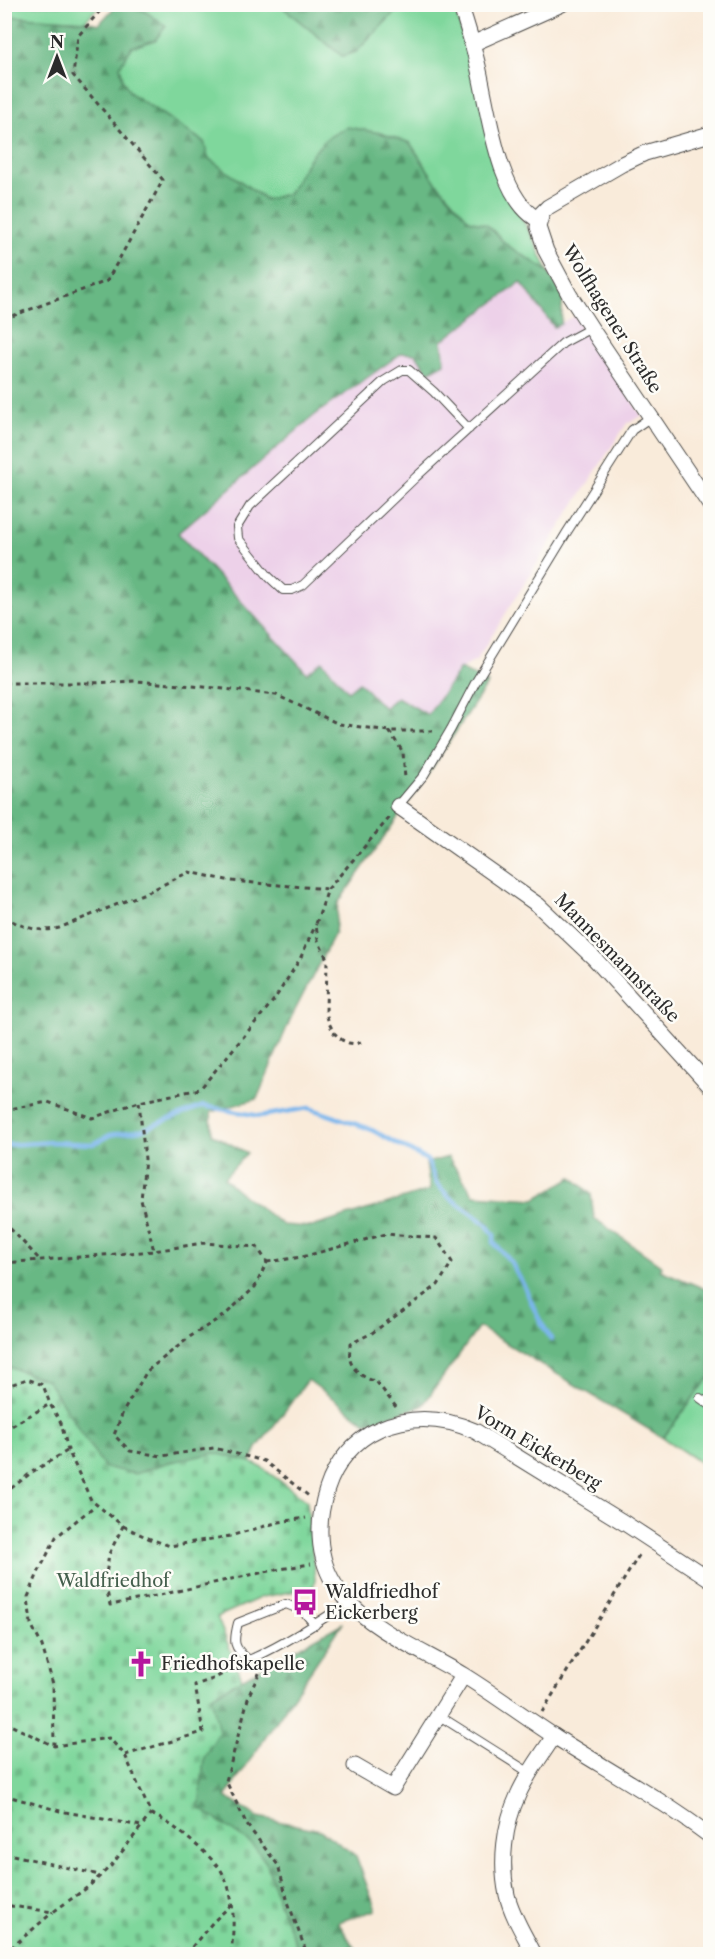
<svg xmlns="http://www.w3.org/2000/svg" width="715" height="1959" viewBox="0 0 715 1959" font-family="'Libre Caslon Text',serif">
	<defs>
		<pattern id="forest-firs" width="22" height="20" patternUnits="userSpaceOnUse" patternTransform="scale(1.5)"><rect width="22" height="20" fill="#67b884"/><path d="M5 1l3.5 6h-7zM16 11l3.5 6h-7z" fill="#55966c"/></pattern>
		<pattern id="cemetery-stones" width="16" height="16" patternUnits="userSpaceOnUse" patternTransform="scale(1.5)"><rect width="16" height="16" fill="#7fd79c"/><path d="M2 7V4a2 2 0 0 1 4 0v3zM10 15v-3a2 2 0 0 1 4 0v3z" fill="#6eb987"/></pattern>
	</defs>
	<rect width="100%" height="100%" fill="#fdfcf7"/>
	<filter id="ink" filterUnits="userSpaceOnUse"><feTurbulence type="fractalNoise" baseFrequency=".0167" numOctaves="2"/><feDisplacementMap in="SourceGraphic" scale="12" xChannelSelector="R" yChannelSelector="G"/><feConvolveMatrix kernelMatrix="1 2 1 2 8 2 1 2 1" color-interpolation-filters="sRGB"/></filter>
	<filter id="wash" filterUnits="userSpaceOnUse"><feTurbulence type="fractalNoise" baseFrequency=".008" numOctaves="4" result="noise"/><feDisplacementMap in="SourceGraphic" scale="24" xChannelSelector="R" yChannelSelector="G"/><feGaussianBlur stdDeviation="1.35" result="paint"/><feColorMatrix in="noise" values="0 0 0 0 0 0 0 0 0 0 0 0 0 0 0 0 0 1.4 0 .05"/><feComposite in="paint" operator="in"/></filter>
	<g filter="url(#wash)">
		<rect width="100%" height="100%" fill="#f9ebda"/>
		<path fill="#edd1e9" d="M521,282L554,326L575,316L642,416L627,423L568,514L476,661L460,669L428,716L397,697L385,708L307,673L178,533L316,414L402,353L416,354L441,341Z"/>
		<g fill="#7fd79c" stroke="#558164" stroke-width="1.5">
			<path d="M4,5H100L85,21L5,16Z"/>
			<path d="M142,5H280L342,56L356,52L402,5H454L506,192L532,236L548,271L508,246L487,225L469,220L435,181L410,143L380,133L347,127L310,157L289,193L267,200L208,158L204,142L130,93L123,80L120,66L132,47L155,40L166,26L140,8Z"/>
			<path d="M710,1377V1469L663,1438L699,1390Z"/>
		</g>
		<g fill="url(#forest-firs)" stroke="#497258" stroke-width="1.5">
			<path d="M280,5H402L356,52L342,56Z"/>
			<path d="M114,8H140L166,26L155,40L132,47L120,66L123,80L130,93L204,142L208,158L266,200L289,193L310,157L327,138L347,127L380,133L410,143L435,181L469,220L487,225L508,246L548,271L563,297L561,324L554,327L521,282L442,341L445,363L428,372L416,354L402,353L316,414L178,533L307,673L322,661L348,691L359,682L384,708L397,697L428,715L460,669L488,683L424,780L338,903L335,933L290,1020L257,1099L211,1112L212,1134L247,1153L224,1178L243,1195L283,1225L312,1227L430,1190L426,1163L448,1157L474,1195L535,1199L572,1177L591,1194L594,1218L662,1266L660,1270L710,1291V1377L699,1390L663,1438L479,1327L422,1406L366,1423L308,1380L257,1448L251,1462L215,1453L166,1463L135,1474L103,1467L47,1380L11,1368L5,1370L4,16L85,21L99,24Z"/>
			<path d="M343,1623L225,1797L258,1817L320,1830L356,1856L376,1910L338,1922L357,1952L370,1954H300L278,1901L267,1864L253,1845L199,1808L204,1758L218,1732L211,1696Z"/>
		</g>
		<path fill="url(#cemetery-stones)" stroke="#558164" stroke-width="1.5" d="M11,1368L47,1380L104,1467L135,1474L166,1463L215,1453L251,1462L261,1467L307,1501L315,1579L313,1588L262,1597L217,1617L242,1679L211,1696L219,1732L204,1758L199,1808L253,1845L267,1864L278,1901L300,1954H5L4,1370Z"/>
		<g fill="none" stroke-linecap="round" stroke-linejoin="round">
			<path stroke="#7ab6ec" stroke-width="4.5" d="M4,1145L52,1142L93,1144L110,1135L141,1130L203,1106L260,1116L309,1108L370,1129L427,1160L437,1184L449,1197L486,1224L494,1235V1243L511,1262L525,1288L538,1317L551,1339"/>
		</g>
	</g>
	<g filter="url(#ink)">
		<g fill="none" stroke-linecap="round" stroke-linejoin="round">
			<g stroke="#4a4845" stroke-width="10">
				<g id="service">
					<path d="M469,429L434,392L409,370H402L384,381L250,506L237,527L238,538L269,577L283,590H292L303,585L416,477L563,343L591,328"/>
					<path d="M398,806L424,775L451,729L475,683L567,532L632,430L651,417"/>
					<path d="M700,1398L710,1405"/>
					<path d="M315,1625L303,1611L286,1604L238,1623C233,1642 233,1648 249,1660C285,1644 317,1623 349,1602"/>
					<path d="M438,1715L530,1773"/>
				</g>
			</g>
			<g stroke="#4a4845" stroke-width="17">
				<g id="minor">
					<path d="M460,4C467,25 473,45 478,66C488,108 498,200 539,220"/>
					<path d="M472,44L562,4"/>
					<path d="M710,134L645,153L622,164L548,207L542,213L538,227L546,251L569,294L591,328L710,505"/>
					<path d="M398,806L538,905L594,958L710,1086"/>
					<path d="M710,1579L626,1524L475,1431C443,1417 411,1415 379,1429C354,1440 335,1464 327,1489C315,1526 317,1565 343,1596C371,1630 425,1652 463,1675C494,1694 523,1716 554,1736C606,1769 661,1799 710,1836"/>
					<path d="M355,1766L393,1788L463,1676"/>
					<path d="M534,1954C525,1936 512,1916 507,1895C500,1863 504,1825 518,1795C527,1774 542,1755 554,1736"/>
				</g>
			</g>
			<g stroke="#4a4845" stroke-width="3" stroke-dasharray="4.5 4.5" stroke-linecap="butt">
				<path d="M4,319L107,281L163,180L73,75L78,36L106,4"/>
				<path d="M4,683H91L137,681L215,688L276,695L339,724L389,731H436"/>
				<path d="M389,731L403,752L405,779"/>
				<path d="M4,917C23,927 38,933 59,928L150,891L189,872L231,881L328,889"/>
				<path d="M361,1042L356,1044L349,1043L342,1040L334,1033L329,1023L326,1013L327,959L318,940L316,924L328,889L390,817"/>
				<path d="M139,1102L145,1159L141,1200L154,1251"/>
				<path d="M4,1110L48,1102L92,1118L139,1102L200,1089L274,1000L300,959L316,924"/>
				<path d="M4,1222L40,1260"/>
				<path d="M267,1262L302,1257L386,1234L436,1238L452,1262L438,1285L372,1333L350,1344C350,1349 349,1355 350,1360C353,1371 366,1380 376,1381L396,1407"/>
				<path d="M4,1263L154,1251L203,1243L257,1247L267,1262L255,1287L226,1314L191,1336L147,1371L123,1412L114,1435L130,1451L162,1456L214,1448L264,1461L310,1497"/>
				<path d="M4,1387L27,1379L43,1385L50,1404L61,1423L68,1450L91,1500L123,1526L109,1554L105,1582L110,1605C177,1593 243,1574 311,1564"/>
				<path d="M4,1430L50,1404"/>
				<path d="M4,1494L32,1472L67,1451"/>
				<path d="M123,1526L148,1538L170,1546L230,1536L279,1522L306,1518"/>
				<path d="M263,1665L249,1695L226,1781L247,1825L278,1865L288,1902L307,1954"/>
				<path d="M542,1712L641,1552"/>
				<path d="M4,1722L54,1746L109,1738L125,1755L151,1814L111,1866L88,1887L53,1912L4,1905"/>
				<path d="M54,1746L53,1684L42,1646L31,1624L28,1597L38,1573L56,1537L97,1504"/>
				<path d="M125,1755L203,1732L195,1685L213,1679L240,1665"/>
				<path d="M4,1795L60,1811L141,1826"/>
				<path d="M151,1814C165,1820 177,1829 189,1839C198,1846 217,1863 222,1872C236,1898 234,1927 231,1954"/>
				<path d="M4,1853L99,1875"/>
				<path d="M4,1954L53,1912"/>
				<path d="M186,1954L213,1922L232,1904"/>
			</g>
			<use href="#service" stroke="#fff" stroke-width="8"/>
			<use href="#minor" stroke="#fff" stroke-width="15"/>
		</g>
	</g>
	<defs>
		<g id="bus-bare" transform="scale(2.07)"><path d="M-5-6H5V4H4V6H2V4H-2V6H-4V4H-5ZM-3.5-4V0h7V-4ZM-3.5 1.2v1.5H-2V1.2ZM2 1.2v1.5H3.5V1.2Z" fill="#b5179e" stroke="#fdfcf7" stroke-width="2.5" paint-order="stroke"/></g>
		<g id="church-bare" transform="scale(2.07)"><path d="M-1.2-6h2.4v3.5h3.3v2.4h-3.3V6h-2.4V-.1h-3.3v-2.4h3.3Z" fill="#b5179e" stroke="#fdfcf7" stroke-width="2.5" paint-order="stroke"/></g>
	</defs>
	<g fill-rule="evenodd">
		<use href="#bus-bare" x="305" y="1602"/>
		<use href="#church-bare" x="141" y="1664"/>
	</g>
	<g text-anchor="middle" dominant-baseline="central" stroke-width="5" stroke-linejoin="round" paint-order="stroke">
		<g font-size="18" fill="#2b2b2b" stroke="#fdfcf7">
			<text transform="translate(612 319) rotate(58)">Wolfhagener Straße</text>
			<text transform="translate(617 958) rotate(46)">Mannesmannstraße</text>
			<text transform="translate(538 1448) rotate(31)">Vorm Eickerberg</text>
		</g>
		<g font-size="18" fill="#445f4d" stroke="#fdfcf7">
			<text x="113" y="1581">Waldfriedhof</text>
		</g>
		<g font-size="18" fill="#2b2b2b" stroke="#fdfcf7" text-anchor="start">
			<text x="325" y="1592">Waldfriedhof<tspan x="325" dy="21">Eickerberg</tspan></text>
			<text x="161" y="1664">Friedhofskapelle</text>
		</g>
	</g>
	<rect width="715" height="1959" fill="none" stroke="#fdfcf7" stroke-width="24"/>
	<g transform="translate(57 57)" stroke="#fdfcf7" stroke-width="4.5" paint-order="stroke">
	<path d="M0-4.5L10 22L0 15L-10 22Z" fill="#2b2b2b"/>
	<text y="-9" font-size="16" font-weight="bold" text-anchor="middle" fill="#2b2b2b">N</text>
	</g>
</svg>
